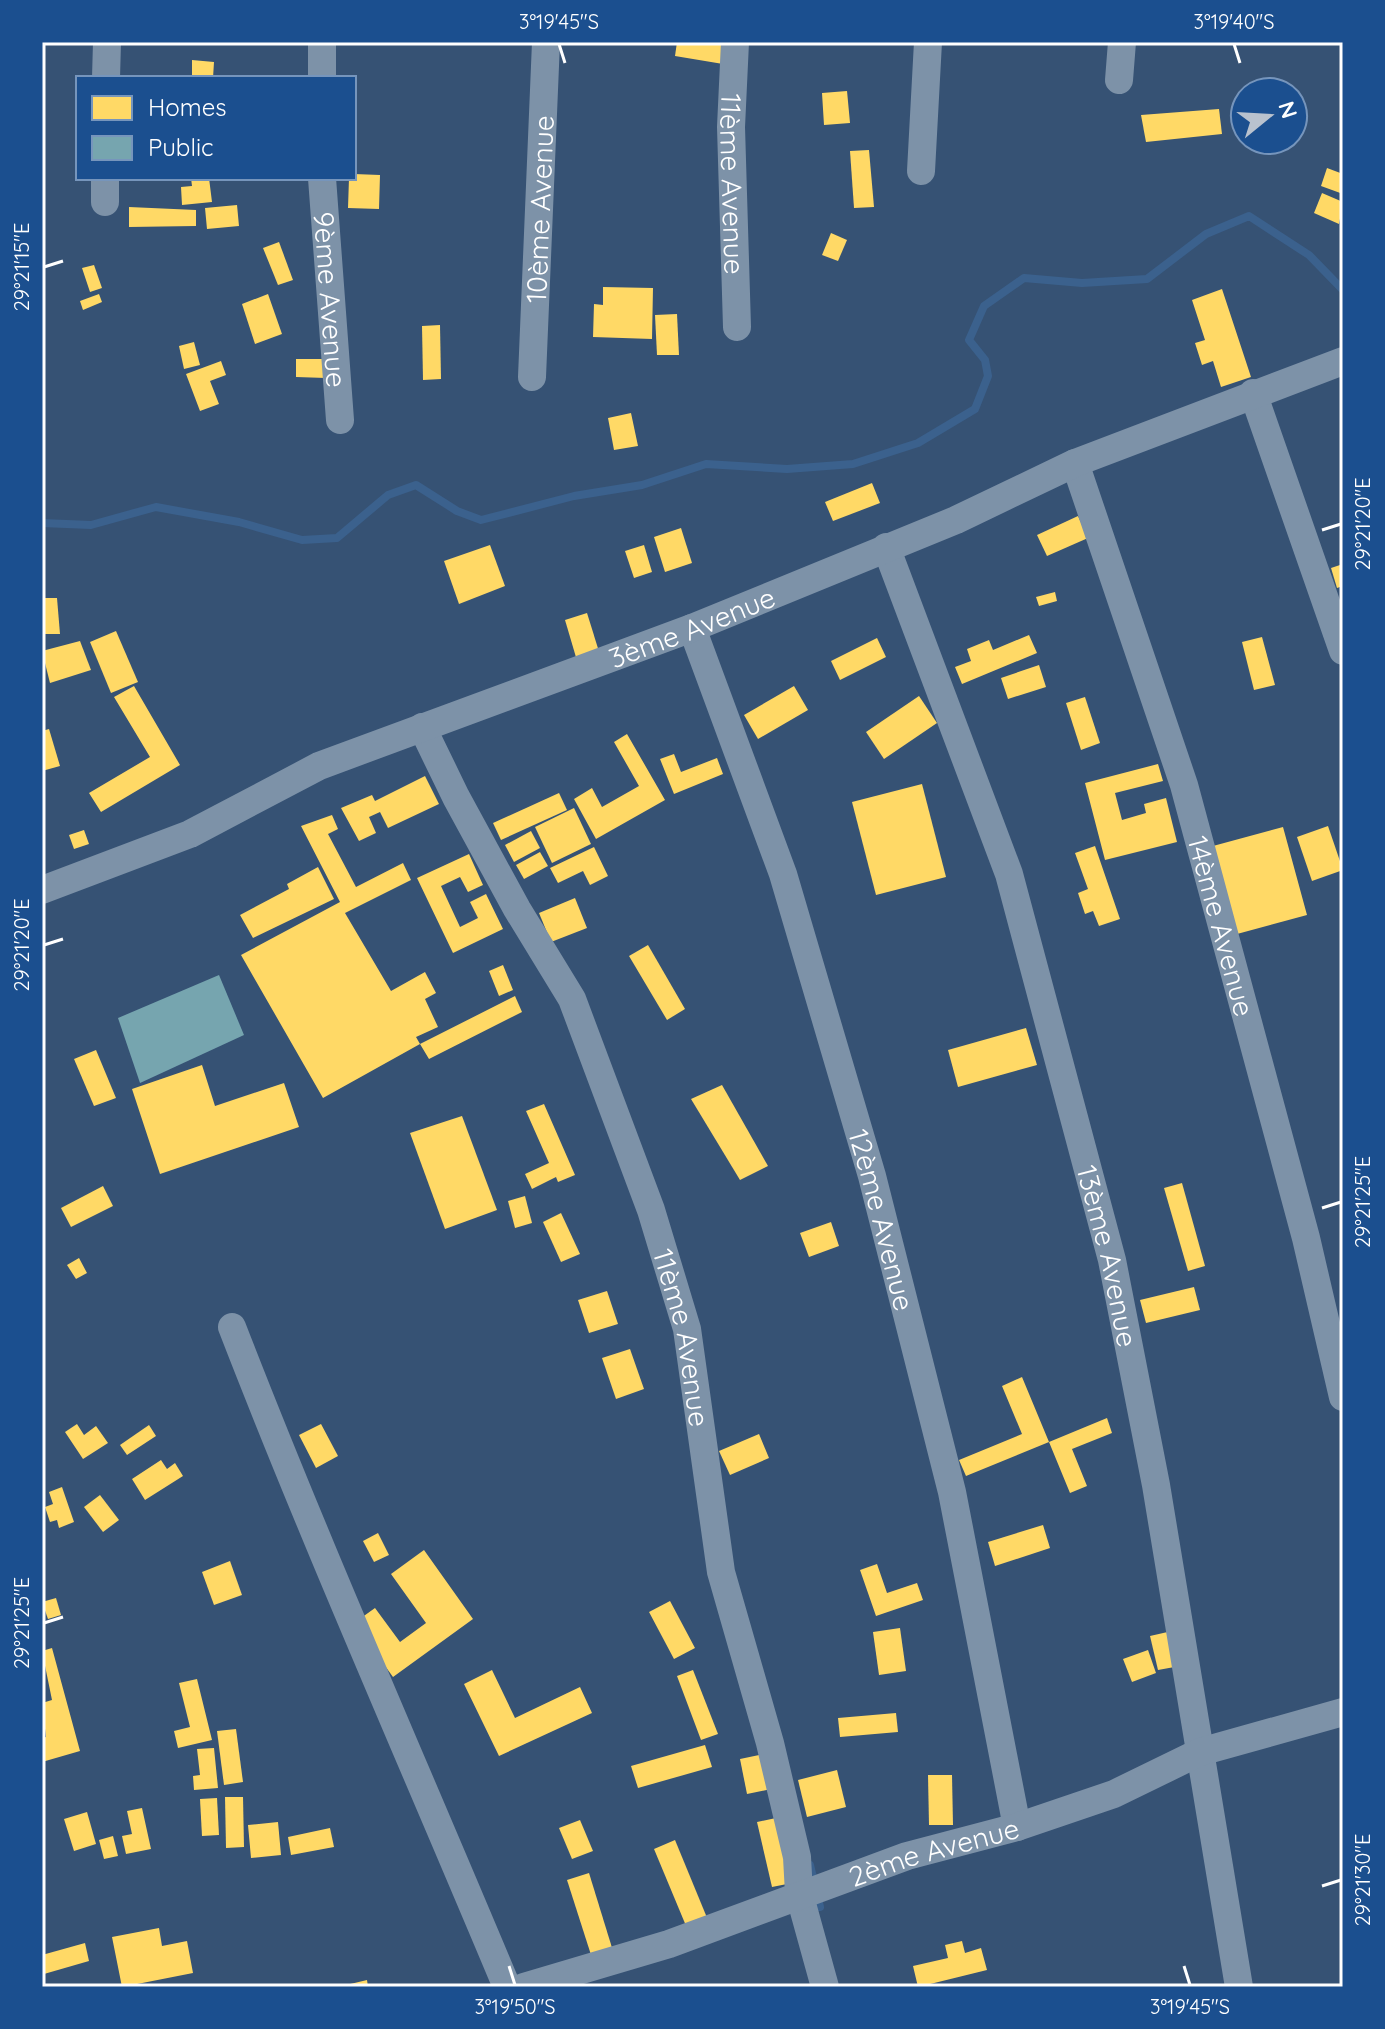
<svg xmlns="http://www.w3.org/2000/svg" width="1385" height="2029" viewBox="0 0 1385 2029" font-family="Quicksand,sans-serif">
	<rect width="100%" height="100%" fill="#365274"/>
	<g fill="#ffd966">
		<path d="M677,42H732L729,65L675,56Z"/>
		<path d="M192,60L214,62L213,78H192Z"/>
		<path d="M847,91L850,123L824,125L822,93Z"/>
		<path d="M1219,109L1222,134L1146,142L1141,115Z"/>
		<path d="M869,150L874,207L854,208L850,151Z"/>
		<path d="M1327,168L1343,174V194L1321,186Z"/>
		<path d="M354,174L380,175L379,209L348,208L349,178H354Z"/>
		<path d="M191,178H209L212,202L182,205L181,187L192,186Z"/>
		<path d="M1322,193L1343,202L1339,224L1314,213Z"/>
		<path d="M237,205L239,226L207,229L205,208Z"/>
		<path d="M129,207L196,210V226L129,227Z"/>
		<path d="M831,233L847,240L838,261L822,255Z"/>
		<path d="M279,242L293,280L278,285L263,248Z"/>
		<path d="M94,265L102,288L90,292L82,268Z"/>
		<path d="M603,287L653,288L652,339L593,337L594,304L603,305Z"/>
		<path d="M1222,289L1251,377L1221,387L1213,361L1202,365L1195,343L1205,340L1192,300Z"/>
		<path d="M99,294L102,302L83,310L80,301Z"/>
		<path d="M268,294L282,334L255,344L242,304Z"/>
		<path d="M677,314L679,355H657L655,315Z"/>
		<path d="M440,325L441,379L423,380L422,326Z"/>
		<path d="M194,342L200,365L184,369L179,346Z"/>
		<path d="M296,359H326V378L296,377Z"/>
		<path d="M221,361L226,375L210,381L219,404L200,411L186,374Z"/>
		<path d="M631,413L638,446L614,450L608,418Z"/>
		<path d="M872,483L880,503L833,521L825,502Z"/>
		<path d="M1078,516L1088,538L1047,556L1037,535Z"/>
		<path d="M681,528L692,563L665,572L654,537Z"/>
		<path d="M490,545L505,586L459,604L444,561Z"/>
		<path d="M644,545L652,572L634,578L625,551Z"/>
		<path d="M1343,564V586L1337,588L1331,568Z"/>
		<path d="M1055,592L1057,601L1039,606L1036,597Z"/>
		<path d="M42,598H57L60,634H42Z"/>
		<path d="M587,613L601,658L578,664L565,620Z"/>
		<path d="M116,631L138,682L111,693L90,642Z"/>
		<path d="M1029,635L1037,653L962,684L955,667L971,661L967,649L989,640L993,650Z"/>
		<path d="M1262,637L1275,685L1254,690L1242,642Z"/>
		<path d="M877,638L886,657L840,680L831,661Z"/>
		<path d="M80,641L91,670L50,683L42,651Z"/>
		<path d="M1039,665L1046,687L1008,699L1001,678Z"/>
		<path d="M134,686L180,765L101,812L89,793L150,757L114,697Z"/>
		<path d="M794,686L808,710L758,739L744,715Z"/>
		<path d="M919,696L937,723L884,759L866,732Z"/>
		<path d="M1085,697L1100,743L1081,750L1066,703Z"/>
		<path d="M49,729L60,766L42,771V731Z"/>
		<path d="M627,734L665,800L596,839L574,799L592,788L602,807L639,786L614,742Z"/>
		<path d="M674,754L681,772L717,758L723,774L674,794L660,759Z"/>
		<path d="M1158,764L1163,781L1115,793L1122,820L1146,813L1144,804L1166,798L1177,842L1105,860L1085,783Z"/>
		<path d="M425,776L439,804L388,828L380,812L369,817L376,833L359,841L341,808L372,795L375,801Z"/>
		<path d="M922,784L946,877L876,895L852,802Z"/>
		<path d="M559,793L567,810L501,840L493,823Z"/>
		<path d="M574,808L591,844L552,863L535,827Z"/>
		<path d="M332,815L338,829L328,834L356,887L403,863L411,880L345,913L391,991L425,972L436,993L425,999L438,1027L416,1037L420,1044L515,996L522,1012L429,1059L420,1044L323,1098L241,955L340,902L301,826Z"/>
		<path d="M1328,826L1343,870L1312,881L1297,837Z"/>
		<path d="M1283,827L1307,915L1237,934L1213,846Z"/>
		<path d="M84,830L89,844L74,849L69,835Z"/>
		<path d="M531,831L540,848L514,862L505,845Z"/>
		<path d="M1095,846L1120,919L1099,926L1093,911L1085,914L1078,893L1088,889L1075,853Z"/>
		<path d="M594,847L608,876L590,885L583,871L558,883L550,868Z"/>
		<path d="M540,852L548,866L524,879L516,865Z"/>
		<path d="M469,854L483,885L468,892L460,877L441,886L460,927L478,918L470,902L486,894L503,929L453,953L417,878Z"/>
		<path d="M318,867L334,899L253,938L240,915L289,889L287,884Z"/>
		<path d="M575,898L587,928L551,942L539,913Z"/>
		<path d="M648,945L685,1009L667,1020L629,956Z"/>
		<path d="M503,965L513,990L499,996L489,971Z"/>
		<path d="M1026,1028L1037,1065L958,1087L948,1050Z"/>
		<path d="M96,1050L116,1098L94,1106L74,1059Z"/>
		<path d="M202,1065L215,1106L284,1083L299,1127L160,1174L132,1089Z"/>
		<path d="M722,1085L768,1166L740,1180L691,1099Z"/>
		<path d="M544,1104L575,1175L558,1182L556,1177L532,1189L525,1174L549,1163L526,1111Z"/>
		<path d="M462,1116L497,1210L445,1229L410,1133Z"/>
		<path d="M1182,1183L1205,1266L1188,1271L1164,1188Z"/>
		<path d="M103,1186L113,1206L71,1227L61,1208Z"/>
		<path d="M525,1196L532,1223L515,1228L508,1201Z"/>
		<path d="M561,1213L580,1254L561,1262L543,1222Z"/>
		<path d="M831,1222L839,1246L809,1257L800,1233Z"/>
		<path d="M79,1258L87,1273L76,1279L67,1265Z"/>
		<path d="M1194,1287L1200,1310L1146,1323L1140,1300Z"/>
		<path d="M607,1291L618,1324L589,1333L578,1300Z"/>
		<path d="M630,1349L644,1389L616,1399L602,1358Z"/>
		<path d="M1022,1377L1049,1442L966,1476L959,1460L1022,1434L1002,1386Z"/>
		<path d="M1107,1418L1112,1433L1072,1449L1087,1486L1070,1493L1049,1442Z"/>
		<path d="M77,1424L84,1435L96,1426L108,1443L83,1459L65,1432Z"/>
		<path d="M321,1424L338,1456L316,1468L299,1435Z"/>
		<path d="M149,1425L156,1436L127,1455L120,1445Z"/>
		<path d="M759,1434L769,1458L730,1475L719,1451Z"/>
		<path d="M161,1460L167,1469L175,1463L183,1476L145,1500L132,1479Z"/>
		<path d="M62,1487L74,1522L59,1528L57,1520L50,1522L45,1507L53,1504L49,1492Z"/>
		<path d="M100,1495L119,1520L103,1532L84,1507Z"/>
		<path d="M1043,1525L1050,1548L995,1566L988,1542Z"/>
		<path d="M378,1533L389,1555L374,1562L363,1541Z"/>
		<path d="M424,1550L473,1619L393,1677L354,1623L375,1608L400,1642L426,1623L391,1574Z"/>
		<path d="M230,1561L242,1595L214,1605L202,1572Z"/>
		<path d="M877,1564L887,1593L917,1583L923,1600L876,1616L860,1570Z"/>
		<path d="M56,1598L61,1615L48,1619L42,1602Z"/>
		<path d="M670,1601L695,1648L674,1659L649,1612Z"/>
		<path d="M900,1628L906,1671L879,1675L873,1632Z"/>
		<path d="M1172,1631L1180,1666L1158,1670L1150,1636Z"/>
		<path d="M52,1648L80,1751L42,1762V1738L46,1737L42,1703L52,1700L42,1651Z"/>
		<path d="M1148,1650L1156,1673L1132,1682L1123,1659Z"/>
		<path d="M492,1670L515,1718L580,1687L592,1713L499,1756L464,1684Z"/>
		<path d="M693,1670L718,1734L701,1740L677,1676Z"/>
		<path d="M197,1679L212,1740L178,1748L174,1731L190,1727L179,1683Z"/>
		<path d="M896,1713L898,1732L840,1737L838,1718Z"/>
		<path d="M236,1729L243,1782L224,1785L217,1731Z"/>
		<path d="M705,1745L712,1767L638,1788L631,1766Z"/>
		<path d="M214,1748L218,1788L194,1790L193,1776L200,1775L197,1749Z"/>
		<path d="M764,1754L771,1789L747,1794L740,1759Z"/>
		<path d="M837,1770L846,1807L807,1817L798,1780Z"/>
		<path d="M928,1775H952L953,1825H929Z"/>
		<path d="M225,1797H243L244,1847L226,1848Z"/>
		<path d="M217,1798L219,1835L202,1836L200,1799Z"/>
		<path d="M142,1808L151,1849L126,1854L122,1836L132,1834L127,1811Z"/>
		<path d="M87,1812L96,1844L74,1851L64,1819Z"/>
		<path d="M776,1818L792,1883L772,1887L757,1822Z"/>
		<path d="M580,1820L593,1851L572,1859L559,1828Z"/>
		<path d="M278,1822L281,1855L251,1858L248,1825Z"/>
		<path d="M330,1828L334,1847L291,1855L288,1837Z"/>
		<path d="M113,1836L118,1856L104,1859L99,1840Z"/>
		<path d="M675,1840L710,1925L689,1933L654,1849Z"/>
		<path d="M589,1873L613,1951L592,1958L567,1880Z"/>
		<path d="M159,1928L162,1946L187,1941L193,1973L122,1987L112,1937Z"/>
		<path d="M962,1941L965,1953L981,1948L987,1970L918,1987L913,1966L948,1958L945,1945Z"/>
		<path d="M85,1943L89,1961L44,1974L42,1955Z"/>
		<path d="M367,1980L368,1987H342V1986Z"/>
	</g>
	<path fill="#76a5af" d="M219,975L244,1035L140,1083L118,1018Z"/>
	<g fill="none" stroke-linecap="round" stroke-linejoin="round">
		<g stroke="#3b618d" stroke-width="8">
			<path d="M42,523L91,525L156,507L239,522L302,540L337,538L388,495L416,485L457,511L481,520L574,496L642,485L706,464L787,469L853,464L918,443L975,409L988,376L985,360L969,340L984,306L1024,278L1082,283L1147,279L1206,234L1249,216L1309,255L1343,290"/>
			<path d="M810,1865L820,1907"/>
		</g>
		<g stroke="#7d92a8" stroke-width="28">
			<path d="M322,42V78"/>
			<path id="s1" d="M735,42L731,127L737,327"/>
			<path d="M106,78L107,42"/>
			<path d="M1119,80L1122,42"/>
			<path d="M921,171L928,42"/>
			<path id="s2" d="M322,178L340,420"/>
			<path d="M105,202V178"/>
			<path id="s3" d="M532,377L546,42"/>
			<path d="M1253,393L1343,651"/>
			<path id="s4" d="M1075,463L1184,785L1306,1238L1343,1397"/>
			<path id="s5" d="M886,547L1009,874L1112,1260L1156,1485L1239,1987"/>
			<path id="s6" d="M692,628L783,874L872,1176L952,1492L1017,1827"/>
			<path id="s7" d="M422,727L456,797L517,909L572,999L651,1210L687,1329L721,1572L770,1743L797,1857L799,1893L825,1987"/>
			<path id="s8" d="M42,890L190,834L319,766L692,628L956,520L1075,463L1343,361"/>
			<path d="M232,1327C318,1549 415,1767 507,1987"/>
			<path id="s9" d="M524,1987L669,1944L907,1856L1017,1827L1114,1794L1200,1752L1343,1712"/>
		</g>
	</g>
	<path fill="none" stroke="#fff" stroke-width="3" d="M559,44L565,63M1234,44L1240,63M44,267L63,261M1322,530L1341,524M44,945L63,939M1322,1208L1341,1202M44,1623L63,1617M1322,1886L1341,1880M509,1966L515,1985M1184,1966L1190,1985"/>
	<g text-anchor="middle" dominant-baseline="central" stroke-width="8" stroke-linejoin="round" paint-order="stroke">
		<g font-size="28" fill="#fff" stroke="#1b4f8f">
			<text stroke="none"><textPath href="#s1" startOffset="142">11ème Avenue</textPath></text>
			<text stroke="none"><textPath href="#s3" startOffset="168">10ème Avenue</textPath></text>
			<text stroke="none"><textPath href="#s2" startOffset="122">9ème Avenue</textPath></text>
			<text stroke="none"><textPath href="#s8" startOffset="702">3ème Avenue</textPath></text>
			<text stroke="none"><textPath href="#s4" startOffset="486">14ème Avenue</textPath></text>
			<text stroke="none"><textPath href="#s6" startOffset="622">12ème Avenue</textPath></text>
			<text stroke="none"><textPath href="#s5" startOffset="744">13ème Avenue</textPath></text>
			<text stroke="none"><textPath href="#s7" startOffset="668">11ème Avenue</textPath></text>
			<text stroke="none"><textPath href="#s9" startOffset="432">2ème Avenue</textPath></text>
		</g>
	</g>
	<rect width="1385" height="2029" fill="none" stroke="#1b4f8f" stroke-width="88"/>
	<rect x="76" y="76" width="280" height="104" fill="#1b4f8f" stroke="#7695bc" stroke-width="2"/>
	<rect x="92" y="96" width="40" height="24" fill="#ffd966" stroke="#7695bc" stroke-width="2"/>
	<text x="148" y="116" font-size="24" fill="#ffffff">Homes</text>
	<rect x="92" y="136" width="40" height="24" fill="#76a5af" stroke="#7695bc" stroke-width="2"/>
	<text x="148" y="156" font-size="24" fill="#ffffff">Public</text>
	<g transform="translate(1269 116) rotate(72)"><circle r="38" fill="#1b4f8f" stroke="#7695bc" stroke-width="2"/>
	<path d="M0-6L14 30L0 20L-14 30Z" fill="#b9c2ce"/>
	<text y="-12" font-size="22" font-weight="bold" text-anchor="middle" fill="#ffffff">N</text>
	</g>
	<rect x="44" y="44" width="1297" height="1941" fill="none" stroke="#fff" stroke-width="3"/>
	<g font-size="20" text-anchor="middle" fill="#fff">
		<text x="559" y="29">3°19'45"S</text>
		<text x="1234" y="29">3°19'40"S</text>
		<text transform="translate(22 267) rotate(-90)" y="7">29°21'15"E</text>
		<text transform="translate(1363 524) rotate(-90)" y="7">29°21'20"E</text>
		<text transform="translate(22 945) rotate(-90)" y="7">29°21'20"E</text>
		<text transform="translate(1363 1202) rotate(-90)" y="7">29°21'25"E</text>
		<text transform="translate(22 1623) rotate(-90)" y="7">29°21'25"E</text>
		<text transform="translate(1363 1880) rotate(-90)" y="7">29°21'30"E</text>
		<text x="515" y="2014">3°19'50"S</text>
		<text x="1190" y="2014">3°19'45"S</text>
	</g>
</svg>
